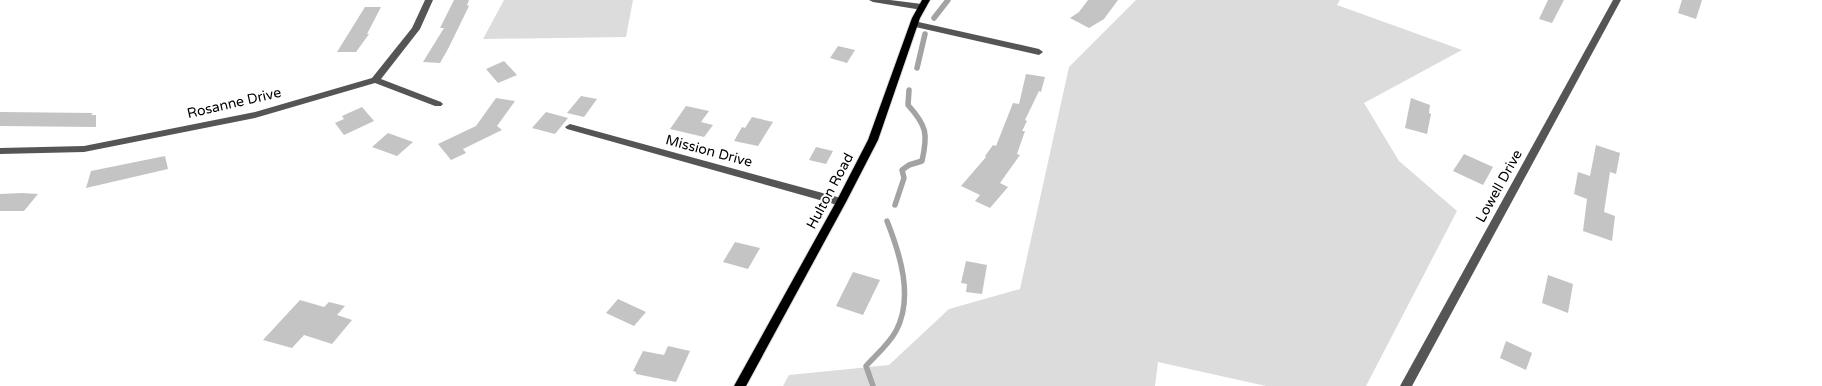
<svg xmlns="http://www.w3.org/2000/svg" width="1822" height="386" viewBox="0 0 1822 386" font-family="'Varela Round',sans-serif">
	<rect width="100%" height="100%" fill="#fff"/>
	<g fill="#dcdcdc">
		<path d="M504,0H633L626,37L483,39Z"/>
		<path d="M1136,0H1340L1337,5L1462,50L1364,103L1399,161L1457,211L1366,386H1266L1158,362L1155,386H783L789,375L889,365L949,309L1020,289L1069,67Z"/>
	</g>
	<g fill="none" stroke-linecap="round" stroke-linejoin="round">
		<g stroke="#a3a3a3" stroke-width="5.5">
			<path d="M934,18L948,0"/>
			<path d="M917,68L925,34"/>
			<path d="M895,205L904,178L902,170L909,165L922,161C928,134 927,126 908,105L909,90"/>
			<path d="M873,386L866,366C876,355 889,344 896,331C914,297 900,254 887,221"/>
		</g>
	</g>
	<g fill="#c4c4c4">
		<path d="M454,0H469L467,5L469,6L448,49L440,63L423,62L444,28H440Z"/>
		<path d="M1088,0H1118L1104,19L1089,28L1070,18L1079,12Z"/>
		<path d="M1548,0H1564L1552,23L1539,19Z"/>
		<path d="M1682,0H1702L1696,19L1678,13Z"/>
		<path d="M365,7H381L367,34H369L356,52H337Z"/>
		<path d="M838,46L855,50L847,63L830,58Z"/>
		<path d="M504,61L517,75L498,83L486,69Z"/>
		<path d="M1026,74L1045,77L1041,92L1039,91L1025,120L1027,121L1022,131H1025L1017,154L1020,155L1000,183L1008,187L990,208L975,201L980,195L961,186L986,157L985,156L993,145L996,146L1013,103L1019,104Z"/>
		<path d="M581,96L597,99L584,117L567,113Z"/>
		<path d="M496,98L515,101L497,126L502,130L463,149L466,153L451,160L438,144L476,126Z"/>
		<path d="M1411,98L1430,105L1429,113L1431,114L1427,134L1405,128Z"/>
		<path d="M686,106L709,111L701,122L713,125L704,137L670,129Z"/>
		<path d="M362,107L374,121L344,135L335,123L344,119L342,116Z"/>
		<path d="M0,112L93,113L91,115H96V127L0,126Z"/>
		<path d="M546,112L568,118L555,134L532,128Z"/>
		<path d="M752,117L773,122L758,146L734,141L742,127L745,128Z"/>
		<path d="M388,133L413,142L397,156L372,147Z"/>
		<path d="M1596,145L1620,153L1616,174L1610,172L1604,212L1615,216L1612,241L1583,231L1587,199L1574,194L1578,172L1590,176Z"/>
		<path d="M816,147L833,151L826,164L809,160Z"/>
		<path d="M1464,154L1493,167L1483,185L1453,171Z"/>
		<path d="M165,156L168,169L86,188L91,171Z"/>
		<path d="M0,194L22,193L38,194L24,211H0Z"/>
		<path d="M735,242L760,248L748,269L723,262Z"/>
		<path d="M966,261L987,265L982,294L966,292L967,284L961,283Z"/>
		<path d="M853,272L880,280L863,315L836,306Z"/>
		<path d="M1548,275L1573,284L1568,313L1542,303Z"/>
		<path d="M618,299L646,312L634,326L606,313Z"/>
		<path d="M300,300L324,307L329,302L345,306L337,315L352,320L332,344L304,335L292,348L263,340Z"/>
		<path d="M1506,341L1532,353L1526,370L1500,358Z"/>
		<path d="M668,346L690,351L676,382L636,374V372L633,371L643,351L664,355Z"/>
	</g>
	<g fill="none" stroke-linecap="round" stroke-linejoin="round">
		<g stroke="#dbdbdb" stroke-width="2">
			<path id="major" d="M922,0H930L920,18L878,140L846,202L746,386H734L836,202L868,140L912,18Z"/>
		</g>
		<g fill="#555" fill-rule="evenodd">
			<path d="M425,0H433L420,29L381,79L441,102L443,104L441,106H435L375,83L255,118L84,152L0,154V148L84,146L255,112L372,78L412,28Z"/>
			<path d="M869,0H890L922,4L926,7L922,10L873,2Z"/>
			<path d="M1613,0H1621L1412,386H1400Z"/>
			<path d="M914,21L1039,49L1043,52L1039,55L911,26L910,24Z"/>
			<path d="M570,124L841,198L846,202L841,206L567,129L565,127Z"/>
		</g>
		<use href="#major" fill="#000" fill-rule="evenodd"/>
	</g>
	<g text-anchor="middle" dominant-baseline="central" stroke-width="4" stroke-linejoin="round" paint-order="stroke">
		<g font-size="14" fill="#000" stroke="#fff">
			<text transform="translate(234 103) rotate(-13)">Rosanne Drive</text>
			<text transform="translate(709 151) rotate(15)">Mission Drive</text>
			<text transform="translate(1499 186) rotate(-61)">Lowell Drive</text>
			<text transform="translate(830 191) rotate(-62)">Hulton Road</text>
		</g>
	</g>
</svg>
